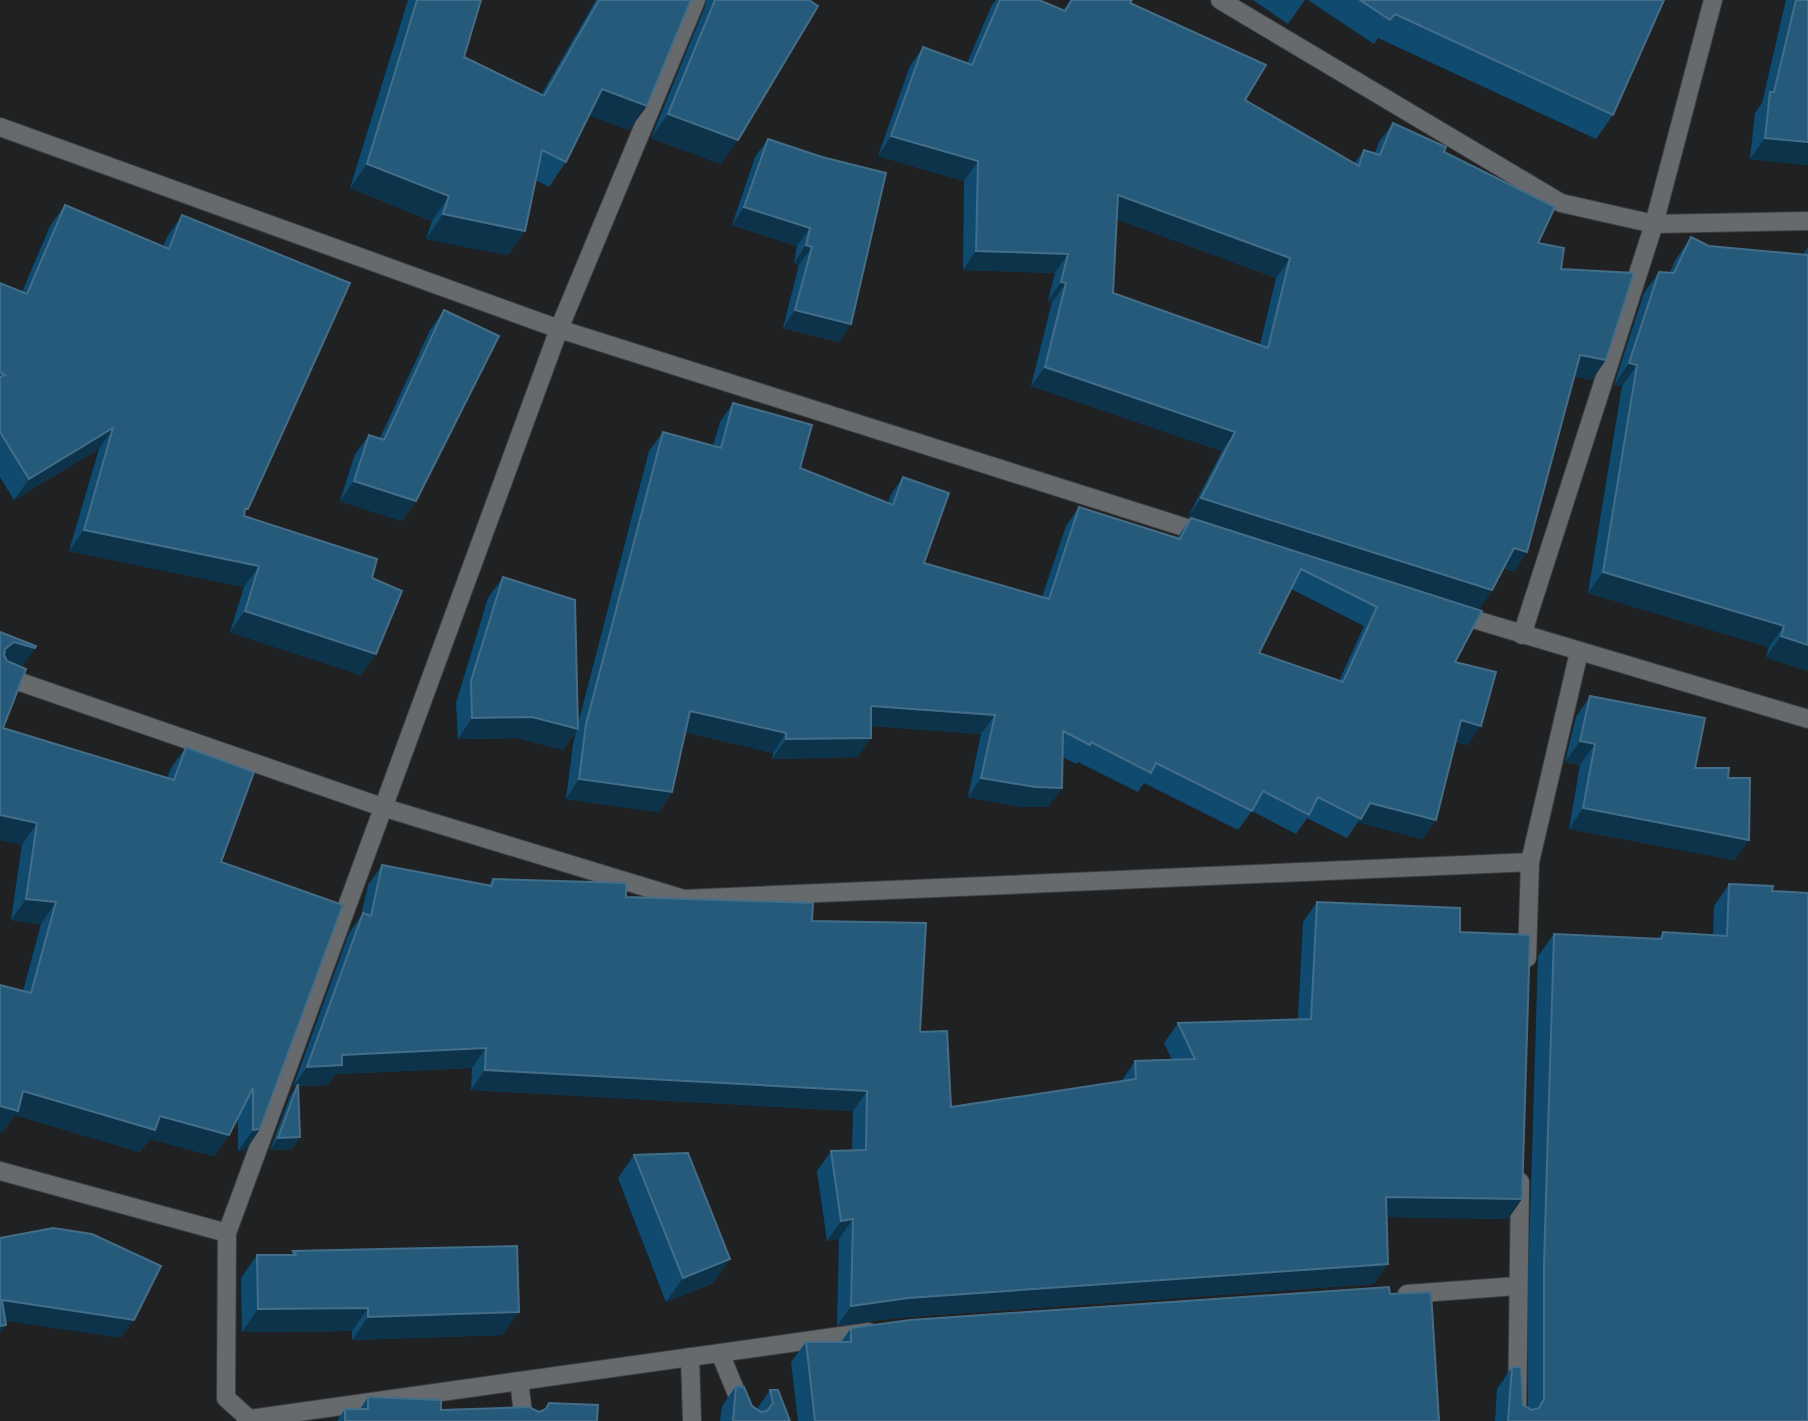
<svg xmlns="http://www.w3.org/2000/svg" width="1808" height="1421" viewBox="0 0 1808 1421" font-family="Ubuntu,sans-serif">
	<rect width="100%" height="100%" fill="#1f2123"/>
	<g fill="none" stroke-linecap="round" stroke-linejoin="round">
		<g stroke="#3c3d3f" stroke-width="20">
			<g id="service">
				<path d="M720,1353L748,1421"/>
				<path d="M690,1357L692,1421"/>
				<path d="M519,1381L524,1421"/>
			</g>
		</g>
		<g stroke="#3c3d3f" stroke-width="20">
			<g id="minor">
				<path d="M696,0L559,329L227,1233L226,1398L249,1419L869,1332"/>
				<path d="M0,127L559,329L1209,535"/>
				<path d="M1456,614L1808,719"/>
				<path d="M1522,635L1654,224L1713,0"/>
				<path d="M0,675L382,807L684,899L1530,862"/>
				<path d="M1527,958L1530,862L1579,652"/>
				<path d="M0,1171L227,1233"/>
				<path d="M1407,1294L1517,1286"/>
				<path d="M1517,1421L1520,1182"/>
			</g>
		</g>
		<g stroke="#3c3d3f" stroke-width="20">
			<path id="tertiary" d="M1220,0L1561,203L1654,224L1808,221"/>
		</g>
		<use href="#service" stroke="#676a6c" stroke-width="18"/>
		<use href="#minor" stroke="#676a6c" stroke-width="18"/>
		<use href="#tertiary" stroke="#676a6c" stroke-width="18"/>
	</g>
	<g fill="#104a6e" fill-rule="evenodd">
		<path d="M408,0H481L464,57L541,95L596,0H691L647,106L629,130L589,115L566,162L549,187L536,180L525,231L508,255L426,239L432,221L350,188Z"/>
		<path d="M706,0H809L721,164L651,138L706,4Z"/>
		<path d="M996,0H1039L1063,11L1070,0H1132L1130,3L1245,100L1354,164L1364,150L1375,153L1379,142L1393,123L1444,152L1538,243L1561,269L1592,380L1574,376L1527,552L1514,572L1503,568L1492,590L1479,609L1188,517L1222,451L1031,386L1052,302L1048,301L1055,273L963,270L964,181L878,156L910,66L923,47L967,63L992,5ZM1117,219L1276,278L1260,345L1113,293Z"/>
		<path d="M1253,0H1305L1288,24Z"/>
		<path d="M1308,0H1664L1613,115L1596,139L1378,38L1374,44Z"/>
		<path d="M1786,0H1808V165L1750,159L1755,113L1762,103Z"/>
		<path d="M768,139L822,157L851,324L839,342L783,328L799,265L794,263L797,246L732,225L755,157Z"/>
		<path d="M65,205L163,247L167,237L182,215L244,516L372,578L361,675L230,632L244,587L69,551L99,449L14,500L0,477V283L22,292L50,226Z"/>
		<path d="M1691,237L1709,246L1803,255L1808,247V671L1766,657L1769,647L1588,593L1622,386L1614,385L1644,293L1659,272H1670L1676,259Z"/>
		<path d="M444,310L416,501L402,521L340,501L355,454L369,435L380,438L430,330Z"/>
		<path d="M733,403L800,468L888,503L890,496L903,477L924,563L1042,597L1066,526L1079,507L1177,538L1191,518L1482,611L1455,662L1468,745L1456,742L1436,820L1422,839L1358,822L1347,838L1307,818L1296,834L1252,811L1238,830L1144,783L1138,792L1078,762L1077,764L1062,757V788L1048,807H1022L968,797L981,734L871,726L858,757L772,759L773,753L685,732L672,792L659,812L566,799L573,744L576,732L563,750L518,738L458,739L456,703L488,598L503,577L578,724L649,451L663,432L713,446L720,422ZM1291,589L1364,626L1339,681L1259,653Z"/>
		<path d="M0,632L35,648L21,667L3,728L167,778L171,768L186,747L221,862L260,1129L245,1151H238V1117L229,1135L214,1156L150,1139L140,1152L15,1115L3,1132H0V985L23,991L41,924L11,920L22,845L0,840Z"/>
		<path d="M1590,696L1695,768L1728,778L1735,860L1569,829L1580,765L1565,762L1576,717Z"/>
		<path d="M382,865L488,886L493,879L626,897L812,921L920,1032L951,1107L1121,1082L1135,1061L1172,1060L1164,1043L1178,1023L1298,1019L1303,922L1317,902L1460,932L1522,1199L1508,1219L1387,1217L1374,1284L894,1318L837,1326L839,1239L827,1241L817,1171L831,1151L852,1150L853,1111L471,1090L472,1068L336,1074L328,1085L298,1086L300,1137L292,1149L270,1150L290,1096L296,1087H293L349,933L361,916L368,885Z"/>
		<path d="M1729,884L1772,891L1808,1421H1495L1497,1389L1512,1367L1523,1405L1528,1408V1286L1538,956L1554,934L1658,939L1663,932L1713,935L1714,906Z"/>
		<path d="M634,1155L730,1259L713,1283L666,1302L618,1178Z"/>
		<path d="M293,1251L503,1335L352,1340V1331L242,1332L241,1278L257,1255H291Z"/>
		<path d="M1390,1294L1439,1421H798L791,1362L806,1342H841L851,1328Z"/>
		<path d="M736,1386L752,1406L757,1409L770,1390L790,1421H720L722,1406Z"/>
		<path d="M368,1397L441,1410L539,1412L544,1410L549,1403L597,1421H337L345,1409H360Z"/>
	</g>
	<g fill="#0d334b">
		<path d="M602,89L647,106L629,130L585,114Z"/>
		<path d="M668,114L738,140L721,164L651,138Z"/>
		<path d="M891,136L978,161L964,181L878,156Z"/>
		<path d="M1765,138L1808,142V165L1750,159Z"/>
		<path d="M367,164L449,196L432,221L350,188Z"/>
		<path d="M1118,195L1290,258L1276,278L1104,214Z"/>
		<path d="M744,207L810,228L797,246L732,225Z"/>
		<path d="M443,214L525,231L508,255L426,239Z"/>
		<path d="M806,245L812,247L799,265L794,263Z"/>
		<path d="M976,251L1068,254L1055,273L963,270Z"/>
		<path d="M1061,282L1066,283L1052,302L1048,301Z"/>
		<path d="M795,310L851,324L839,342L783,328Z"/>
		<path d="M1580,355L1606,360L1592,380L1566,374Z"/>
		<path d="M1629,363L1637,365L1622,386L1614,385Z"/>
		<path d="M1045,367L1235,432L1222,451L1031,386Z"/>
		<path d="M113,428L99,449L14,500L29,479Z"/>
		<path d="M354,481L416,501L402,521L340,501Z"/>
		<path d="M1201,498L1492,590L1479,609L1188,517Z"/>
		<path d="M84,530L259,566L244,587L69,551Z"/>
		<path d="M1514,548L1527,552L1514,572L1500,567Z"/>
		<path d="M1603,572L1784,626L1769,647L1588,593Z"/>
		<path d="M245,611L376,654L361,675L230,632Z"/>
		<path d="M1781,636L1808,645V671L1766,657Z"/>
		<path d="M14,642L35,648L20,670L0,664L5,649Z"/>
		<path d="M871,706L995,715L981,734L857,725Z"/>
		<path d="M690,711L786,733L773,753L676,730Z"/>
		<path d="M532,717L578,729L563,750L518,738L458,739L472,718Z"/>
		<path d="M1461,720L1481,726L1468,745L1448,740Z"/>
		<path d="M871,738L858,757L772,759L786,739Z"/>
		<path d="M1580,741L1595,744L1580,765L1565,762Z"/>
		<path d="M981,778L1062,788L1048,807H1022L968,797Z"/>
		<path d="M579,779L672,792L659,812L566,799Z"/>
		<path d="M1370,803L1436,820L1422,839L1358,822Z"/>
		<path d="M1583,808L1749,840L1735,860L1569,829Z"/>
		<path d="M0,815L37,823L22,845L0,840Z"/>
		<path d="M26,899L56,902L41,924L11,920Z"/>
		<path d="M486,1048L472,1068L336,1074L328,1085L297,1086L298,1084L296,1087H293L307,1067L342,1055Z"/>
		<path d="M485,1070L867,1091L853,1111L471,1090Z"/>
		<path d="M23,1091L160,1116L229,1135L214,1156L150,1139L140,1152L15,1115L3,1132H0V1106Z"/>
		<path d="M260,1129L245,1151H238L253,1130Z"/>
		<path d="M300,1137L292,1149L270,1150L278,1138Z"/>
		<path d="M1386,1197L1522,1199L1508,1219L1372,1217Z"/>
		<path d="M853,1219L839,1239L827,1241L841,1221Z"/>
		<path d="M730,1259L713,1283L666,1302L683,1278Z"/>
		<path d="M1388,1264L1374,1284L894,1318L837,1326L851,1306L908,1298Z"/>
		<path d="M2,1300L134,1320L121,1338L0,1320Z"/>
		<path d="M368,1308L352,1331L242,1332L258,1309Z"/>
		<path d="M519,1312L503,1335L352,1340L368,1317Z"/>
		<path d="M6,1325L0,1334V1326Z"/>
	</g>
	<g fill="#265a7b" stroke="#436e8a" stroke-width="2" fill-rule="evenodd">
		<path d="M417,0H481L464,57L544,96L599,0H691L647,106L602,89L566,162L542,150L525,231L443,214L449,196L367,164Z"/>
		<path d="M715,0H809L818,6L738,140L668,114Z"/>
		<path d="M1000,0H1039L1065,11L1072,0H1132L1130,3L1266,65L1245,100L1359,166L1364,150L1380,155L1393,123L1446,147L1444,152L1555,207L1538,243L1564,248L1561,269L1634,273L1606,360L1580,355L1527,552L1514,548L1492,590L1201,498L1235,432L1045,367L1066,283L1061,282L1068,254L976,251L978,161L891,136L923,47L972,65ZM1118,195L1290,258L1268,348L1113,293Z"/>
		<path d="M1360,0H1664L1613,115L1395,14L1390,20Z"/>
		<path d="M1796,0H1808V142L1765,138L1770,92H1774Z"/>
		<path d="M768,139L822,157L886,173L851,324L795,310L812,247L806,245L810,228L744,207Z"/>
		<path d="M65,205L169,249L182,215L350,283L248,509H245L244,516L377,559L372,578L402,591L376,654L245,611L259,566L84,530L113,428L29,479L0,432V377L5,375L0,372V283L27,294Z"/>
		<path d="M1691,237L1709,246L1808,255V645L1781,636L1784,626L1603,572L1637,365L1629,363L1659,272L1674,273Z"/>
		<path d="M444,310L499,336L416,501L354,481L369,435L384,440Z"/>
		<path d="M733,403L812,425L800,468L893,505L903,477L949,493L924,563L1049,599L1079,507L1180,539L1191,518L1482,611L1455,662L1496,672L1481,726L1461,720L1436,820L1370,803L1361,819L1318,797L1309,815L1263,791L1252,811L1156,763L1151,773L1091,742L1090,745L1063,731L1062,788L1035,787L981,778L995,715L871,706V738L786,739V733L690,711L672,792L579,779L586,724L663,432L721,448ZM1301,569L1377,607L1343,682L1259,653Z"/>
		<path d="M503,577L575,600L578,729L532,717L472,718L471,681Z"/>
		<path d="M0,632L36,646L35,648L14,642L5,649L4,655L7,661L26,669L3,728L174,780L186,747L254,772L221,862L343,905L260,1129L253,1130V1088L229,1135L160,1116L155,1130L23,1091L18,1111L0,1106V985L31,993L56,902L26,899L37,823L0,815Z"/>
		<path d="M1590,696L1705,718L1695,768H1729L1728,778H1750L1749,840L1583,808L1595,744L1580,741Z"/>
		<path d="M382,865L492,886L493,879L626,883V897L813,903L812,921L926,923L920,1032L947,1031L951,1107L1136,1079L1135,1061L1195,1059L1178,1023L1311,1019L1317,902L1460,908V932L1530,935L1522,1199L1386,1197L1388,1264L908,1298L851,1306L853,1219L841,1221L831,1151L866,1150L867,1091L485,1070L486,1048L342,1055V1065L307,1067L363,913L371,916Z"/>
		<path d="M1729,884L1773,886L1772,891L1808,893V1421H1508L1512,1367H1521L1523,1405L1532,1410L1539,1408L1544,1399V1264L1554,934L1662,939L1663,932L1727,936Z"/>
		<path d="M298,1084L300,1137L278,1138Z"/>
		<path d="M688,1153L730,1259L683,1278L634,1155Z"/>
		<path d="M53,1228L92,1234L161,1266L134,1320L2,1300L6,1325L0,1326V1238Z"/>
		<path d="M517,1246L519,1312L368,1317V1308L258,1309L257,1255H296L293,1251Z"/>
		<path d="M1389,1287L1390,1294L1431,1292L1439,1421H815L806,1342H851V1328L910,1320Z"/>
		<path d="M736,1386L744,1387L752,1406L761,1412L767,1411L773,1403L770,1390H778L790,1421H733Z"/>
		<path d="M368,1397L441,1400V1410L529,1407L539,1412L546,1409L549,1403L598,1405L597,1421H345V1409H368Z"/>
	</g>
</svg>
